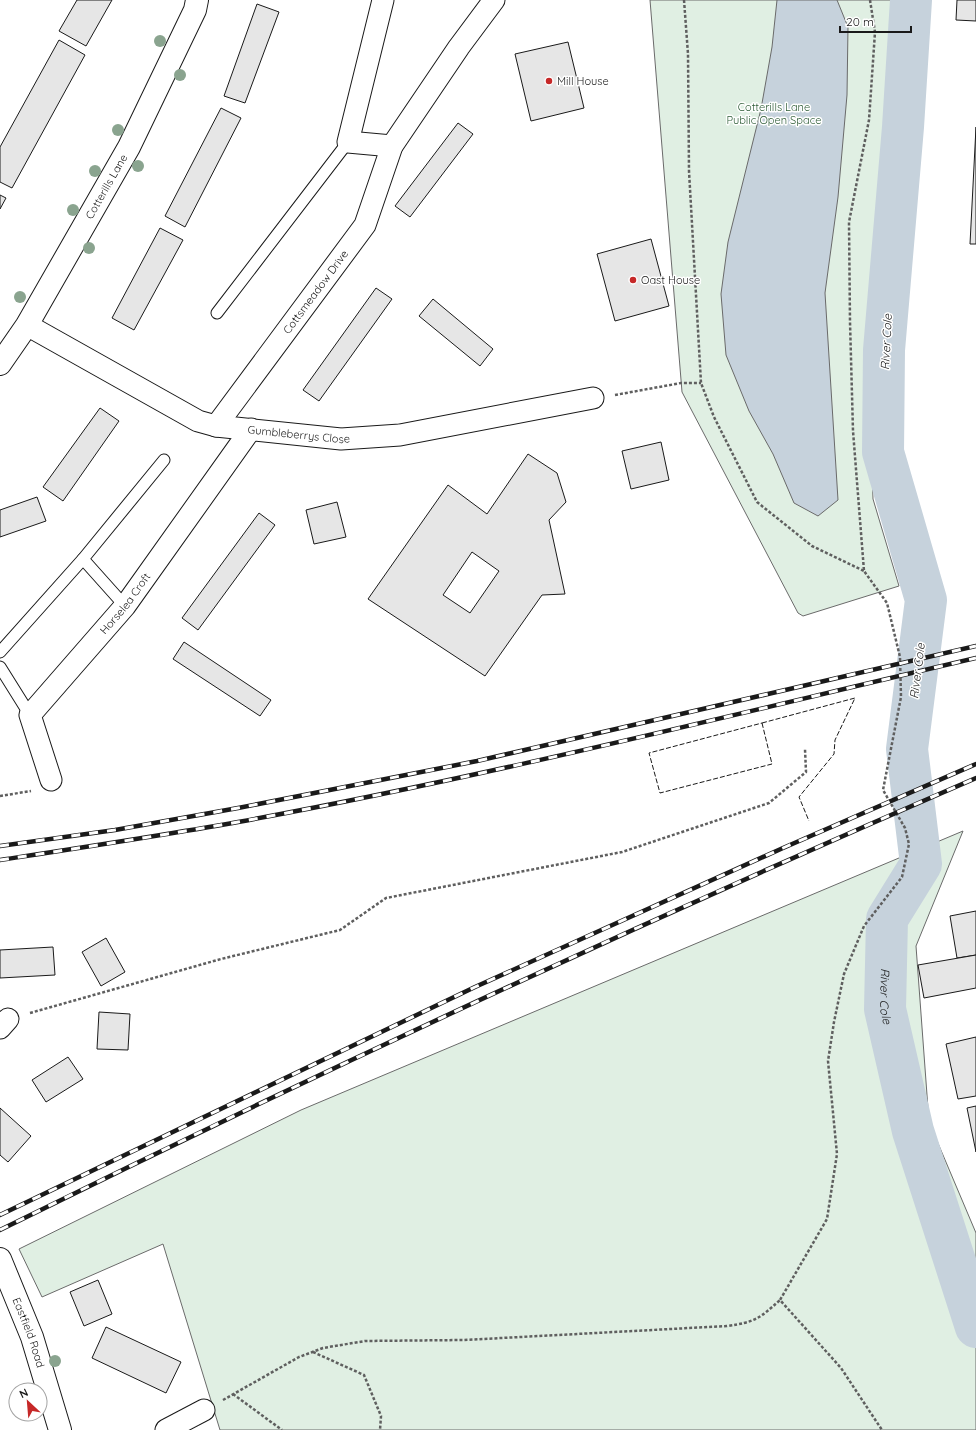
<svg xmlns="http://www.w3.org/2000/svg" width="976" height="1430" viewBox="0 0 976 1430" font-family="Quicksand,sans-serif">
	<rect width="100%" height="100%" fill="#fff"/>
	<g fill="#e0efe3" stroke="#6a6a6a">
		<path d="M650,0H894L892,70L875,247L869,375L873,499L899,586L803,616L798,613L682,392Z"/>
		<path d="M963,831L916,946L929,1122L976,1233V1430H220L163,1244L42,1297L19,1249L301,1110Z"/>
	</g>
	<path fill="#c6d2dc" stroke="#6a6a6a" d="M777,0H837L848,27L847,95L838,197L825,293L838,500L818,516L794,503L773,454L749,411L726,355L721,294L728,242L761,109L772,47Z"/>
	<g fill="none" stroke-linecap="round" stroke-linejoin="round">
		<path stroke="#c6d2dc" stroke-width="42" id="s1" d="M911,0L903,127L884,350L883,452L926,600L907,749L921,864L887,919L885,1009L913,1131L976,1327"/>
	</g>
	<g fill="#e6e6e6" stroke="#1a1a1a" fill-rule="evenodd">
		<path d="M77,0H112L86,46L59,31Z"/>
		<path d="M957,0H976V21L956,20Z"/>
		<path d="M257,4L279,12L245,103L224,96Z"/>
		<path d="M59,40L85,55L12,188L0,182V147Z"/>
		<path d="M568,42L584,108L531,121L515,54Z"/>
		<path d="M221,108L241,118L185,227L165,216Z"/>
		<path d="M458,123L473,134L410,217L395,206Z"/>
		<path d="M976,127V244H970Z"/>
		<path d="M0,195L6,198L0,209Z"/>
		<path d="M160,228L183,240L134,330L112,318Z"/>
		<path d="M651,239L669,306L615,321L597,254Z"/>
		<path d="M376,288L392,299L319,401L303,390Z"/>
		<path d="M433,299L493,349L480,366L419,316Z"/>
		<path d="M100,408L119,421L63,501L43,487Z"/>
		<path d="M661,442L669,480L631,489L622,451Z"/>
		<path d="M528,454L557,473L566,502L549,520L565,594L542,595L485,676L368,599L448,485L487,514ZM472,552L499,571L470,613L443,595Z"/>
		<path d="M37,497L46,521L0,537V510Z"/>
		<path d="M337,502L346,537L314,544L306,510Z"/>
		<path d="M259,513L275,525L198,630L182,618Z"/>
		<path d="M184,642L271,700L260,716L173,659Z"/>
		<path d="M976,911V955L957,958L950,916Z"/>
		<path d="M106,938L125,972L101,986L82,952Z"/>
		<path d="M53,947L55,975L0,978V950Z"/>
		<path d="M976,955V988L924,998L918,965Z"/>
		<path d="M99,1012L130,1014L128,1050L97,1049Z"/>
		<path d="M976,1037V1096L958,1099L946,1044Z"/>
		<path d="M68,1057L83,1079L46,1102L32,1080Z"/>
		<path d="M976,1106V1152L967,1108Z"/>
		<path d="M0,1108L31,1136L8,1162L0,1155Z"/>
		<path d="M98,1280L112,1314L84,1326L70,1292Z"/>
		<path d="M106,1327L181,1362L166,1393L92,1358Z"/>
	</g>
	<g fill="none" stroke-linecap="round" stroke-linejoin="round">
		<g stroke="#1a1a1a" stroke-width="13">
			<g id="service">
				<path d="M217,313L348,142"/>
				<path d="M125,606L83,559L164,460"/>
				<path d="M0,652L83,559"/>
				<path d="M0,667L30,715"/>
			</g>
		</g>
		<g stroke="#1a1a1a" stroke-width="23">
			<g id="minor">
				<path d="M383,0L348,142L392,146"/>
				<path id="s2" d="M27,325L198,421L216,426L341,439L400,435L593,398"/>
				<path id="s3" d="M216,426L365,225L392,146L459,47L494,0"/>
				<path id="s4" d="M51,780L30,715L125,606L251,429"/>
				<path d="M0,1028L8,1019"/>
				<path d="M166,1430L204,1410"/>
			</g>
		</g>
		<g stroke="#1a1a1a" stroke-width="24">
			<g id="tertiary">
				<path id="s5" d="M0,364L27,325L129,147L195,10L197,0"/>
				<path id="s6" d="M0,1259L32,1337L60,1430"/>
			</g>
		</g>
		<g stroke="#5f5f5f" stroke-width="2.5" stroke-dasharray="3 2" stroke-linecap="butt">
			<path d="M684,0L688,54L689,171L701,383L714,417L757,502L812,546L864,571"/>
			<path d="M870,0L875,32L869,120L849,222L850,322L853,431L864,571L887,603L900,657L901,697L883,790L905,828L909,844L902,877L864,926L844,974L834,1022L828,1061L837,1154L827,1219L780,1300L841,1368L882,1430"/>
			<path d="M615,395L681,383H701"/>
			<path d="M0,796L31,791"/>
			<path d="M30,1013L221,959L340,930L386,898L622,852L769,803L806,772L805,749"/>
			<path d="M313,1352L364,1375L381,1416L380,1430"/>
			<path d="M233,1394L282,1430"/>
			<path d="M223,1400L299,1357L323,1348L365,1341L464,1340L727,1326C755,1322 759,1319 780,1300"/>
		</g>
		<use href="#service" stroke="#fff" stroke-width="11"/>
		<use href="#minor" stroke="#fff" stroke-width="21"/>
		<use href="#tertiary" stroke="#fff" stroke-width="22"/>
		<g stroke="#1a1a1a" stroke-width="4.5">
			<g id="rail">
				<path d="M0,846L115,830L238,808L477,761L976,646"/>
				<path d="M0,860C79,848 159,836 238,822C486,777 731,715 976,658"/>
				<path d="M0,1215L475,987L783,848L976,764"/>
				<path d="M0,1230C321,1071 647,920 976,778"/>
			</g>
		</g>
		<use href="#rail" stroke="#fff" stroke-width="3" stroke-dasharray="9" stroke-linecap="butt"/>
		<g stroke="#1a1a1a" stroke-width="1" stroke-dasharray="5 2" stroke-linecap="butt">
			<path d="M762,723L772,764L660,793L649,753Z"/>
			<path d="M762,723L855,698L835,740L834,754L799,797L809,821"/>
		</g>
	</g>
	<g fill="#8aa48f">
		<circle cx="160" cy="41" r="6"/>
		<circle cx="180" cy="75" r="6"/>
		<circle cx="118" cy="130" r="6"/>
		<circle cx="138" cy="166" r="6"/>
		<circle cx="95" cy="171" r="6"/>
		<circle cx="73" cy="210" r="6"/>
		<circle cx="89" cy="248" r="6"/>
		<circle cx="20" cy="297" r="6"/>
		<circle cx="55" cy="1361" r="6"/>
	</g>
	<g fill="#c62828" stroke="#fff" stroke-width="1.5">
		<circle cx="549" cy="81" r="4"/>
		<circle cx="633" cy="280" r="4"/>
	</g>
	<g text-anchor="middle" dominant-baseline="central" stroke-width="3" stroke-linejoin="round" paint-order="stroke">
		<g font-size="11" fill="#1a1a1a" stroke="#fff" text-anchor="start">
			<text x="557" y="81">Mill House</text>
			<text x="641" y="280">Oast House</text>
		</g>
		<g font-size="11" fill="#2b5a34" stroke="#fff">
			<text x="774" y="107">Cotterills Lane<tspan x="774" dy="13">Public Open Space</tspan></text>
		</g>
		<g font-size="11" fill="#1a1a1a" stroke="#fff">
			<text stroke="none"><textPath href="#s5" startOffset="207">Cotterills Lane</textPath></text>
			<text stroke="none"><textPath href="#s3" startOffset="167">Cottsmeadow Drive</textPath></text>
			<text stroke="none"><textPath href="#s2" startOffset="298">Gumbleberrys Close</textPath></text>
			<text stroke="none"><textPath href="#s4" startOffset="215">Horselea Croft</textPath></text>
			<text stroke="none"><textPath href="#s6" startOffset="79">Eastfield Road</textPath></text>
		</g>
		<g font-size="12" font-style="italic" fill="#1a1a1a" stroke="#fff">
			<text transform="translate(886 342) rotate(-87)">River Cole</text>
			<text transform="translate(917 671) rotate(-83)">River Cole</text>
			<text stroke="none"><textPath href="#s1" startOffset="1015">River Cole</textPath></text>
		</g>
	</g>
	<g transform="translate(28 1402) rotate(334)"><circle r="19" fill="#ffffff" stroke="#a3a3a3"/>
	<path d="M0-3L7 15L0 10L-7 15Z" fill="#c62828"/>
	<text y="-6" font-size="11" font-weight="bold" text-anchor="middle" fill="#1a1a1a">N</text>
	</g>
	<path d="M840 26v6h71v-6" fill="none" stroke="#1a1a1a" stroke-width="2"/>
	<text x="846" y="26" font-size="12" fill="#1a1a1a" stroke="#ffffff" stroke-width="3" paint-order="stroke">20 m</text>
</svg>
